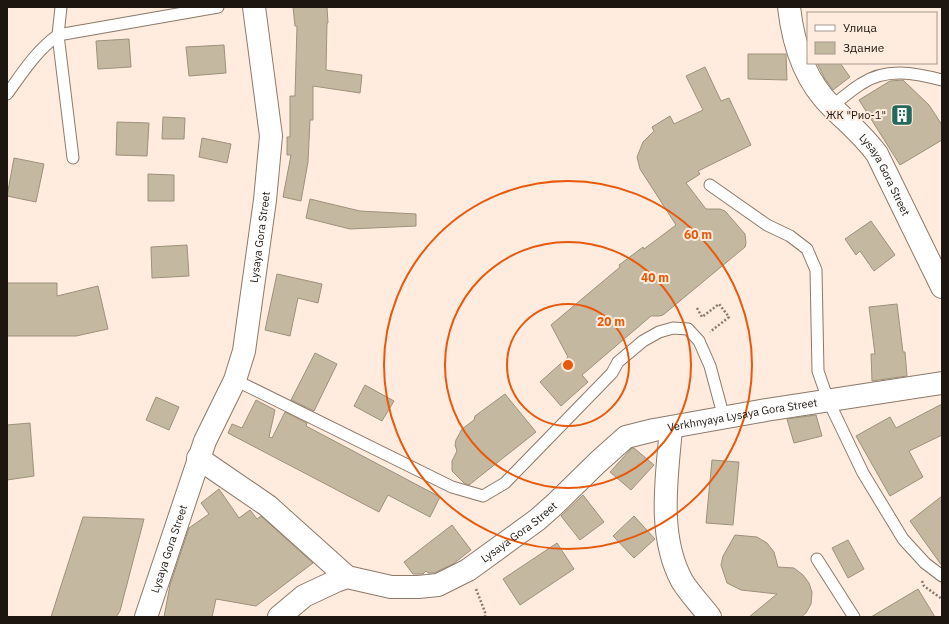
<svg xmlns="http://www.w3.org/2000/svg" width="949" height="624" viewBox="0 0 949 624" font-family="'IBM Plex Sans',sans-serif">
	<rect width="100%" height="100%" fill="#ffecde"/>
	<g fill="#c4b8a1" stroke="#9c917a">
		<path d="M293,7H327L328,23H327L326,70L362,75L360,93L313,86V120H310L308,162L301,201L283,197L291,155H287V137H290V96H295L297,26H295Z"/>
		<path d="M129,39L131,67L98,69L96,41Z"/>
		<path d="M224,45L226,73L189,76L186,47Z"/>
		<path d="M748,54H786L787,80L748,79Z"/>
		<path d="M817,63H840L850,77L833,90L825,79Z"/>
		<path d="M705,67L721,101L729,98L751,145L698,171L700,174L686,183L706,209H720L725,211L745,234L746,243L745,247L663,315L659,316H651L582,375L588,382L561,406L540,382L568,357L551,325L620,267L619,265L643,247L644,249L676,225L640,169L637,157L643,142L654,131L652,127L670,116L674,124L703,110L686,76Z"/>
		<path d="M903,80L929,105L942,125V140L900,165L859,100L890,81Z"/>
		<path d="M163,117L185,118L184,139H162Z"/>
		<path d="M117,122L149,123L147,156L116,155Z"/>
		<path d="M202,138L231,144L227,163L199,157Z"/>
		<path d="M14,158L44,164L36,202L7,196Z"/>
		<path d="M148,174L174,175V201H148Z"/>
		<path d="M310,199L360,211L416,214V226L350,229L306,218Z"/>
		<path d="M871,221L895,255L874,271L860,251L856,255L845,239Z"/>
		<path d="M187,245L189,276L152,278L151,247Z"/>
		<path d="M277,274L322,284L318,303L298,298L290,336L265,330Z"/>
		<path d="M7,283H57V296L98,286L108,329L76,336H7Z"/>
		<path d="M897,304L903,352H905L907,376L872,381L871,354H875L869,307Z"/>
		<path d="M315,353L337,364L314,411L291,400Z"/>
		<path d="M365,385L394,401L382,421L354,406Z"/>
		<path d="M505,394L536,432L469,485L464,483L452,471V461L457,451L455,445L456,440L462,429L474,420L475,416Z"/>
		<path d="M156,397L179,407L169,430L146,420Z"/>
		<path d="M256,400L275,410L269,437L272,438L285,412L307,423L306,426L440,497L430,517L388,495L379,512L228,433L232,424L242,428Z"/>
		<path d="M942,404V435L909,451L923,477L890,496L856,436L890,417L896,428Z"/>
		<path d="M816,415L822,436L794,443L787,419Z"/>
		<path d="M30,423L34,476L7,480V425Z"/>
		<path d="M632,448H634L654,465L631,490L610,472Z"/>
		<path d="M712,460L739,462L733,525L706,523Z"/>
		<path d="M219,489L239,518L250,510L257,519L261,516L313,563L256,606L216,599L212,617H164L170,585L189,528L209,514L201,503Z"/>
		<path d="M583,495L604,522L580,540L561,516Z"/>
		<path d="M942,496V566L910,521Z"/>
		<path d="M634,516L655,539L634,558L613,536Z"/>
		<path d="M83,517L144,519L120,611L116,617H51Z"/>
		<path d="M452,525L471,550L453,564L434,573H428L426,571L423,574H413L404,562Z"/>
		<path d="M735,535L757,537L767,543L774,552L778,567L794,568L803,575L809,583L812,592L811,604L806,613L801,617H749L777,594L741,590L727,583L721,565L723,556Z"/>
		<path d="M848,540L864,569L848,578L832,548Z"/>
		<path d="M557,543L574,569L520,605L503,579Z"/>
		<path d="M918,589L935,617H871Z"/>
	</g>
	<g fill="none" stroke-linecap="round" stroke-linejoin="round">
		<g stroke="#8d7968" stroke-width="13">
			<g id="service">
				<path d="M7,94C23,72 36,51 58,35L61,7"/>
				<path d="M831,107C841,99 850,91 861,84C886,67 915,73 942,80"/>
				<path d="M73,158L58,35L218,7"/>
				<path d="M710,185L767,225L790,236L807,249L816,270L818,371L828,400L863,473L903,539L925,563L942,576"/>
				<path d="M235,380L452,487L483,496L505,483L612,373L618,362L643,341L659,332L673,328L688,329L699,341L710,366L724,418"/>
				<path d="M817,559L854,617"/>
			</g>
		</g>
		<g stroke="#8d7968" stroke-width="24">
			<g id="minor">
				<path id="s1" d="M789,7C793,43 805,81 832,107C848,123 863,135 877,154L942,287"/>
				<path d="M671,428C667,477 657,535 682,581C690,594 701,605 710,617"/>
				<path d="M198,458L268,506L347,577"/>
				<path id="s2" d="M146,617L205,441L235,380L244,351L265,200L271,136L254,7"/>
				<path id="s3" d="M279,617L304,596L336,581L347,577L391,587H418L438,585L468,570L537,520L554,505L598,462L626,437L654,430L766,410L942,383"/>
			</g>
		</g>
		<g stroke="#877a70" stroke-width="2.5" stroke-dasharray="2 2" stroke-linecap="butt">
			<path d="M697,308L702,317L719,304L729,317L710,332"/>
			<path d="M922,581L924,586L942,599"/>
			<path d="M476,589L485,612V617"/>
		</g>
		<use href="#service" stroke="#fff" stroke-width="11"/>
		<use href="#minor" stroke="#fff" stroke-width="22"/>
	</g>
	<g fill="none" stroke="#e8590c" stroke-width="2">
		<circle cx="568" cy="365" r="61"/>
		<circle cx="568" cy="365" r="123"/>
		<circle cx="568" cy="365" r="184"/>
	</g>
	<defs>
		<g id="building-square" transform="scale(1.15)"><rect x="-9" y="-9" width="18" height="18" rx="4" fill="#24695c" stroke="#ffecde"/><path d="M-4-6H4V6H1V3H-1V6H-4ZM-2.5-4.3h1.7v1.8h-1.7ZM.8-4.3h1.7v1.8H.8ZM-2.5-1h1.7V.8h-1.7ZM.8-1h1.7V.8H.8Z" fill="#fff"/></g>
	</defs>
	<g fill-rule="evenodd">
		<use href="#building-square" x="902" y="115"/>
	</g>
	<g text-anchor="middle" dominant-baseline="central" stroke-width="4" stroke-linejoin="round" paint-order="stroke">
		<g font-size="11" fill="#1d150f" stroke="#ffecde" text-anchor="end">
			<text x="886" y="115">ЖК "Рио-1"</text>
		</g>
		<g font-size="11" fill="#1d150f" stroke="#ffecde">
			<text stroke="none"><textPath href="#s1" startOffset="198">Lysaya Gora Street</textPath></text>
			<text stroke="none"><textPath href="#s2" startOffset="399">Lysaya Gora Street</textPath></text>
			<text stroke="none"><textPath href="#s3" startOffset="531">Verkhnyaya Lysaya Gora Street</textPath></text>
			<text stroke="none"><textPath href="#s3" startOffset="269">Lysaya Gora Street</textPath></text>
			<text stroke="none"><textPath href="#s2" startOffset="72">Lysaya Gora Street</textPath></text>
		</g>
	</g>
	<circle cx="568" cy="365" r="6" fill="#e8590c" stroke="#ffecde" stroke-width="2"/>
	<g font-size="12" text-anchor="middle" font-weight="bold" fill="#e8590c" stroke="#ffecde" stroke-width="4" stroke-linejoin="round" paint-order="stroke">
		<text x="698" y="239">60 m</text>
		<text x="655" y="282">40 m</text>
		<text x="611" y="326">20 m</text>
	</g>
	<rect width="949" height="624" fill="none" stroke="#1d150f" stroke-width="16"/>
	<rect x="807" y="12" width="130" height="52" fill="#ffecde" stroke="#a5968b"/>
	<rect x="815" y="25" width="20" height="6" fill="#ffffff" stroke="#a5968b"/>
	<text x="843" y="32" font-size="12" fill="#1d150f">Улица</text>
	<rect x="815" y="42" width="20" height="12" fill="#c4b8a1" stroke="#a5968b"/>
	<text x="843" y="52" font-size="12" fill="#1d150f">Здание</text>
</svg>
